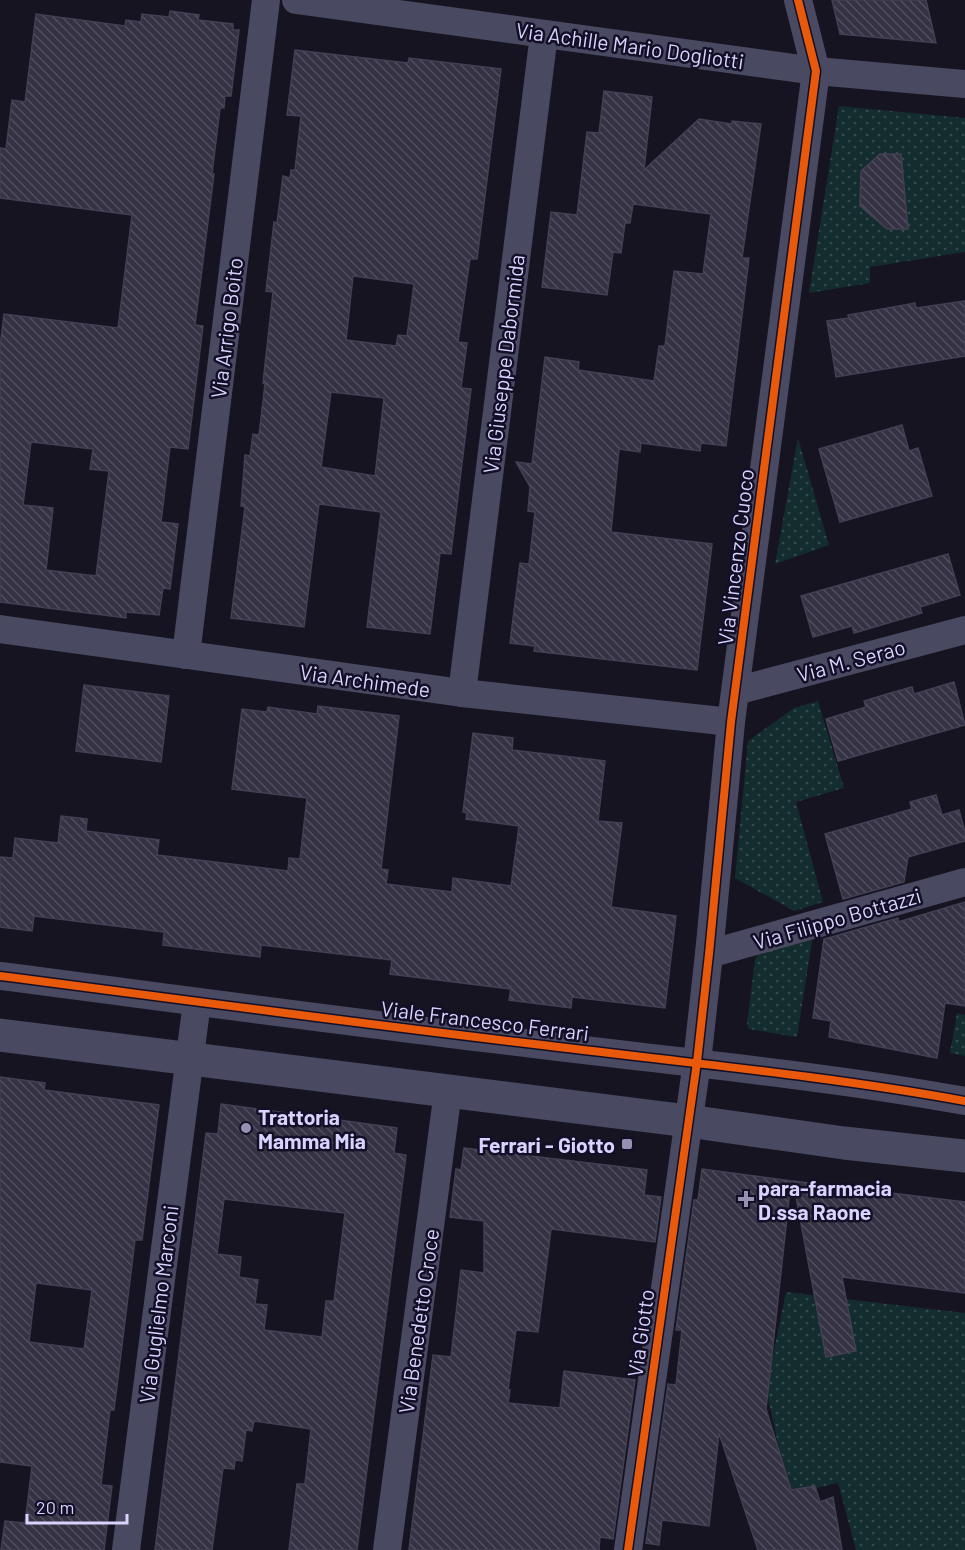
<svg xmlns="http://www.w3.org/2000/svg" width="965" height="1550" viewBox="0 0 965 1550" font-family="Barlow,sans-serif">
	<defs>
		<pattern id="grass-dots" width="8" height="8" patternUnits="userSpaceOnUse" patternTransform="scale(1.5)"><rect width="8" height="8" fill="#132c2d"/><path d="M2 2h.1M6 6h.1" fill="none" stroke="#354a4c" stroke-width="1.8" stroke-linecap="round"/></pattern>
		<pattern id="building-back-hatch" width="6" height="6" patternUnits="userSpaceOnUse" patternTransform="scale(1.5)"><rect width="6" height="6" fill="#343243"/><path d="M-1 5l2 2M0 0l6 6M5-1l2 2" fill="none" stroke="#514f5f"/></pattern>
	</defs>
	<rect width="100%" height="100%" fill="#161421"/>
	<g fill="url(#grass-dots)">
		<path d="M839,106L965,118V252L870,267V283L809,293Z"/>
		<path d="M798,438L829,545L775,564Z"/>
		<path d="M818,701L844,788L796,802L823,902L794,911L735,878L748,741L794,708Z"/>
		<path d="M813,935L797,1037L749,1029L747,1024L755,960L758,954Z"/>
		<path d="M957,1013L965,1015V1056L950,1053Z"/>
		<path d="M786,1292L965,1313V1550H856L838,1483L789,1494L766,1389Z"/>
	</g>
	<g fill="url(#building-back-hatch)" stroke="#433f54" stroke-width="1.5" fill-rule="evenodd">
		<path d="M832,0H926L936,43L840,34Z"/>
		<path d="M170,11L199,15L198,20L233,24V30H239L231,96H225L224,108H220L212,174H214L195,325L203,326L188,449L170,447L161,522L178,524L170,589L163,588L159,615L126,612V618L0,602V347L4,314L118,328L132,215L0,198V148L6,149L12,100L25,102L36,14L125,26L126,20L141,22L142,14L169,17ZM31,442L93,449L90,469L109,471L96,576L46,570L53,508L23,505Z"/>
		<path d="M295,50L408,63L409,58L501,69L477,259H470L458,342L467,343L461,388L471,389L451,554L440,553L430,634L367,627L381,512L319,504L304,627L231,618L245,507L241,506L245,455L250,456L253,434L259,435L265,384L263,383L273,292L266,291L274,222L277,223L283,176L290,178L291,170H295L301,116L287,115ZM353,276L414,284L407,336L398,335L396,346L346,340ZM331,392L384,398L375,476L321,467Z"/>
		<path d="M604,91L652,97L644,170L699,119L732,124V121L761,124L742,258H749L726,446L701,443L700,451L641,443L640,452L619,449L611,532L712,544L697,670L534,651L535,646L510,643L520,563L529,564L535,512L528,511L530,487L516,462L532,464L545,357L579,362L578,370L654,381L659,346H665L674,271L703,274L711,214L633,204L630,223H625L621,253L613,252L607,295L542,287L551,212L577,215L587,132L599,133Z"/>
		<path d="M880,154H901L908,229H887L860,206L861,171Z"/>
		<path d="M965,301V356L836,377L827,321L849,318L848,315L915,303L916,308Z"/>
		<path d="M902,425L909,451L918,448L932,496L840,522L819,449Z"/>
		<path d="M948,554L960,595L920,607L922,613L854,633L852,626L813,637L801,596Z"/>
		<path d="M954,682L965,725L838,761L826,719L866,707L864,701L887,694L912,687L914,694Z"/>
		<path d="M84,685L169,696L161,762L76,751Z"/>
		<path d="M318,706L399,716L381,869L388,870L386,884L452,892L453,878L511,886L519,826L466,819L467,813L463,812L473,733L513,738L512,750L605,761L598,821L622,823L611,907L676,916L665,1008L572,997L571,1008L509,1000L511,989L390,974L392,960L261,945L260,957L163,945L164,932L34,916L32,931L0,927V857L13,858L15,838L58,843L61,816L87,819L86,831L159,840L157,855L288,871L289,858L300,859L307,798L232,789L242,709L267,712L268,707L317,714Z"/>
		<path d="M936,795L942,815L959,810L965,832V841L908,857L904,882L843,899L825,834L912,809L910,802Z"/>
		<path d="M965,902V1006L945,1003L937,1058L829,1037L831,1021L813,1018L824,939L898,918V922Z"/>
		<path d="M0,1077L45,1083L44,1090L159,1105L142,1240H135L114,1410H110L101,1485L112,1486L104,1550H1L5,1521L25,1523L32,1466L0,1462ZM36,1283L92,1290L84,1349L29,1342Z"/>
		<path d="M221,1104L397,1128L394,1153L406,1155L357,1550H289L297,1484H305L311,1429L254,1421L252,1431L246,1430L242,1461L235,1460L234,1469L223,1468L212,1550H155L206,1133L218,1134ZM224,1199L345,1213L334,1301H326L322,1337L264,1330L267,1305L255,1304L258,1280L239,1277L241,1257L217,1254Z"/>
		<path d="M464,1148L647,1170L644,1195L661,1197L655,1242L551,1229L538,1332L516,1330L508,1390H510L508,1403L560,1408L564,1371L635,1380L613,1539L600,1537L599,1550H409L433,1355L451,1357L461,1270L484,1273V1221L450,1217L456,1169L461,1170Z"/>
		<path d="M702,1169L791,1181L766,1409L791,1490L815,1486L820,1502L833,1497L842,1550H758L719,1433L709,1526L662,1520L659,1545L646,1543L668,1384L676,1385L682,1330H676L694,1200H698Z"/>
		<path d="M793,1181L965,1202V1293L842,1277L856,1351L826,1357Z"/>
	</g>
	<g fill="none" stroke-linecap="round" stroke-linejoin="round">
		<g stroke="#4a4962" stroke-width="28">
			<path d="M296,0L816,71L965,84"/>
			<path d="M0,629L462,693L731,722"/>
			<path d="M186,655L266,0"/>
			<path d="M736,691L965,630"/>
			<path d="M462,693L544,34"/>
			<path d="M709,954L965,882"/>
			<path d="M0,976C178,999 355,1023 534,1044C678,1062 822,1075 965,1101"/>
			<path d="M126,1550L197,1002"/>
			<path d="M387,1550L448,1091"/>
			<path d="M628,1550L697,1062L709,954L731,722L816,71L798,0"/>
		</g>
		<path stroke="#4a4962" stroke-width="33" d="M0,1035L688,1121L844,1143L965,1156"/>
		<g stroke="#130f26" stroke-width="11">
			<g id="cycleway">
				<path d="M0,976C178,999 355,1023 534,1044C678,1062 822,1075 965,1101"/>
				<path d="M628,1550L697,1062L709,954L731,722L816,71L798,0"/>
			</g>
		</g>
		<use href="#cycleway" stroke="#e8590c" stroke-width="8"/>
	</g>
	<g fill="#9591b1" stroke="#130f26" stroke-width="2">
		<circle cx="246" cy="1128" r="6"/>
		<rect x="621" y="1138" width="12" height="12" rx="3"/>
		<path d="M743 1190h6v6h6v6h-6v6h-6v-6h-6v-6h6z"/>
	</g>
	<g text-anchor="middle" dominant-baseline="central" stroke-width="5" stroke-linejoin="round" paint-order="stroke">
		<g font-size="21" fill="#d9d4ff" stroke="#130f26">
			<text transform="translate(630 45) rotate(8)">Via Achille Mario Dogliotti</text>
			<text transform="translate(226 328) rotate(-83)">Via Arrigo Boito</text>
			<text transform="translate(503 364) rotate(-83)">Via Giuseppe Dabormida</text>
			<text transform="translate(735 557) rotate(-83)">Via Vincenzo Cuoco</text>
			<text transform="translate(851 660) rotate(-15)">Via M. Serao</text>
			<text transform="translate(365 680) rotate(8)">Via Archimede</text>
			<text transform="translate(837 918) rotate(-16)">Via Filippo Bottazzi</text>
			<text transform="translate(485 1020) rotate(7)">Viale Francesco Ferrari</text>
			<text transform="translate(158 1304) rotate(-83)">Via Guglielmo Marconi</text>
			<text transform="translate(418 1321) rotate(-82)">Via Benedetto Croce</text>
			<text transform="translate(640 1333) rotate(-82)">Via Giotto</text>
		</g>
		<g font-size="21" font-weight="bold" fill="#d9d4ff" stroke="#130f26" text-anchor="start">
			<text x="258" y="1116">Trattoria<tspan x="258" dy="24">Mamma Mia</tspan></text>
			<text x="615" y="1144" text-anchor="end">Ferrari - Giotto</text>
			<text x="758" y="1187">para-farmacia<tspan x="758" dy="24">D.ssa Raone</tspan></text>
		</g>
	</g>
	<path d="M27 1514v9h100v-9" fill="none" stroke="#d9d4ff" stroke-width="3"/>
	<text x="36" y="1514" font-size="18" fill="#d9d4ff" stroke="#130f26" stroke-width="4.5" paint-order="stroke">20 m</text>
</svg>
